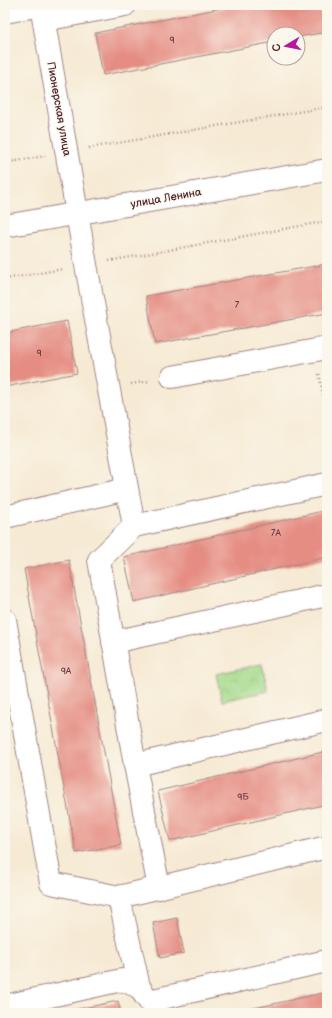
<svg xmlns="http://www.w3.org/2000/svg" width="332" height="1018" viewBox="0 0 332 1018" font-family="'Balsamiq Sans',sans-serif">
	<defs>
		<pattern id="park-crowns" width="20" height="18" patternUnits="userSpaceOnUse"><rect width="20" height="18" fill="#a5da8b"/><path d="M2 6a3 3 0 1 1 6 0M12 15a3 3 0 1 1 6 0" fill="none" stroke="#90bb78"/></pattern>
	</defs>
	<rect width="100%" height="100%" fill="#fbf7ec"/>
	<filter id="ink" filterUnits="userSpaceOnUse"><feTurbulence type="fractalNoise" baseFrequency=".025" numOctaves="2"/><feDisplacementMap in="SourceGraphic" scale="8" xChannelSelector="R" yChannelSelector="G"/><feConvolveMatrix kernelMatrix="1 2 1 2 8 2 1 2 1" color-interpolation-filters="sRGB"/></filter>
	<filter id="wash" filterUnits="userSpaceOnUse"><feTurbulence type="fractalNoise" baseFrequency=".012" numOctaves="4" result="noise"/><feDisplacementMap in="SourceGraphic" scale="16" xChannelSelector="R" yChannelSelector="G"/><feGaussianBlur stdDeviation="0.9" result="paint"/><feColorMatrix in="noise" values="0 0 0 0 0 0 0 0 0 0 0 0 0 0 0 0 0 1.4 0 .05"/><feComposite in="paint" operator="in"/></filter>
	<g filter="url(#wash)">
		<rect width="100%" height="100%" fill="#f6ead4"/>
		<path fill="url(#park-crowns)" stroke="#787c5b" d="M262,664L268,691L222,701L216,674Z"/>
		<g id="blocks">
			<g fill="#e58d83">
				<path d="M237,5H327V32L298,37V34H274V42L103,75L95,33Z"/>
				<path d="M327,264V313L155,344L146,296Z"/>
				<path d="M67,321L77,373L5,387V333Z"/>
				<path d="M327,510V557L134,602L124,557Z"/>
				<path d="M69,560L121,845L76,853L24,569Z"/>
				<path d="M327,751V804L170,841L158,791Z"/>
				<path d="M177,918L184,953L160,958L153,923Z"/>
				<path d="M327,992V1013H237V1012Z"/>
				<path d="M118,1001L121,1013H64V1012Z"/>
			</g>
		</g>
	</g>
	<g filter="url(#ink)">
		<use href="#blocks" fill-opacity="0" stroke="#a08480" stroke-width="1"/>
		<g fill="none" stroke-linecap="round" stroke-linejoin="round">
			<g stroke="#a08480" stroke-width="24">
				<g id="minor">
					<path d="M41,5L86,265L134,526"/>
					<path d="M5,12L41,5"/>
					<path d="M44,20L125,5"/>
					<path d="M5,226L327,170"/>
					<path d="M172,377L327,348"/>
					<path d="M5,517L127,489"/>
					<path d="M5,620L51,883L119,897L139,987"/>
					<path d="M113,642L327,595"/>
					<path d="M135,765L327,720"/>
					<path d="M159,888L135,765L99,560L134,526L327,484"/>
					<path d="M119,897L327,847"/>
					<path d="M149,1001L327,961"/>
					<path d="M5,1006L122,980L139,987L146,997"/>
				</g>
			</g>
			<g stroke="#a08480" stroke-width="2.5" stroke-dasharray="1 3" stroke-linecap="butt">
				<path d="M89,148L327,107"/>
				<path d="M5,163L45,156"/>
				<path d="M109,261L327,221"/>
				<path d="M5,279L63,269"/>
				<path d="M319,374L327,414"/>
				<path d="M131,384L150,381"/>
			</g>
			<use href="#minor" stroke="#fff" stroke-width="22"/>
		</g>
	</g>
	<g text-anchor="middle" dominant-baseline="central" stroke-width="3" stroke-linejoin="round" paint-order="stroke">
		<g font-size="9" fill="#713a41">
			<text x="172" y="40">9</text>
			<text x="237" y="305">7</text>
			<text x="39" y="353">9</text>
			<text x="276" y="533">7А</text>
			<text x="66" y="671">9А</text>
			<text x="243" y="797">9Б</text>
		</g>
		<g font-size="11" fill="#4a1f2b" stroke="#fbf7ec">
			<text transform="translate(59 109) rotate(80)">Пионерская улица</text>
			<text transform="translate(166 198) rotate(-10)">улица Ленина</text>
		</g>
	</g>
	<rect width="332" height="1018" fill="none" stroke="#fbf7ec" stroke-width="20"/>
	<g transform="translate(286 46) rotate(260)"><circle r="19" fill="#fbf7ec" stroke="#b4a19f"/>
	<path d="M0-3L7 15L0 10L-7 15Z" fill="#b5179e"/>
	<text y="-6" font-size="11" font-weight="bold" text-anchor="middle" fill="#4a1f2b">С</text>
	</g>
</svg>
